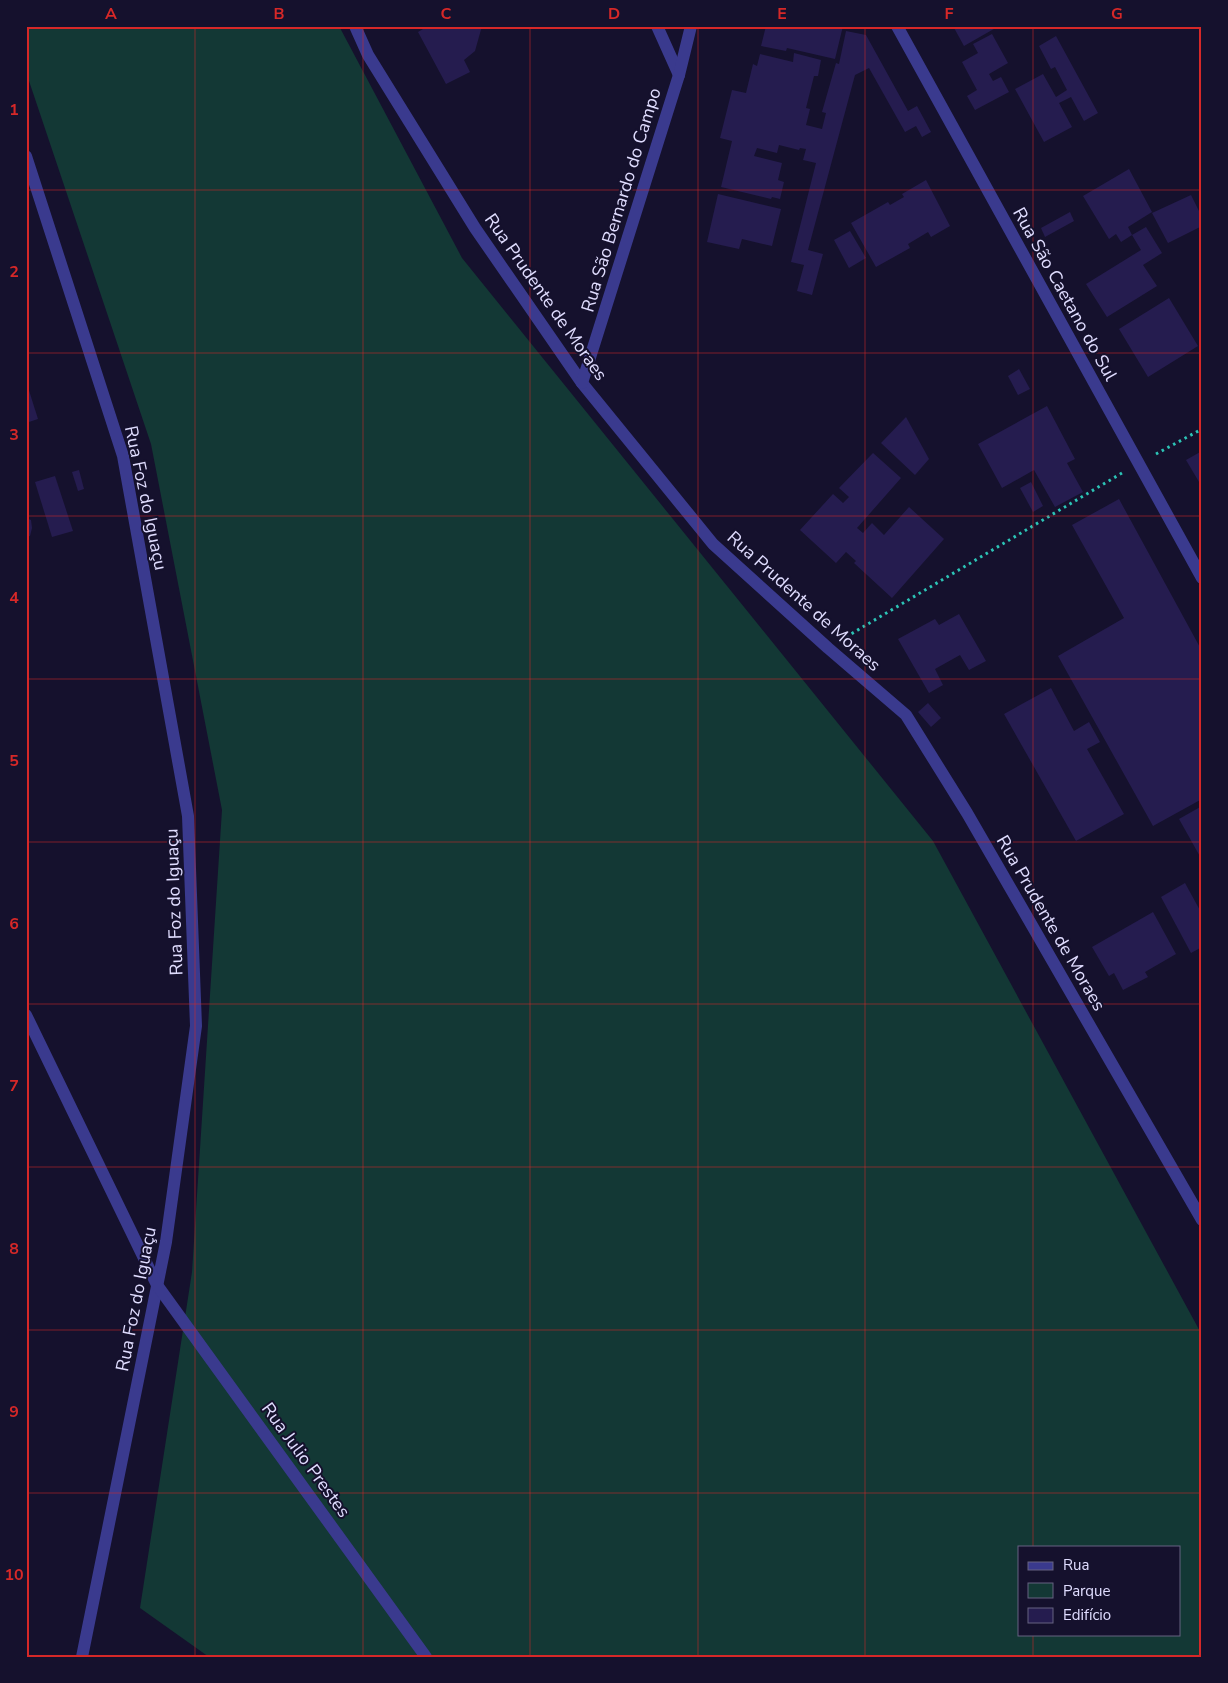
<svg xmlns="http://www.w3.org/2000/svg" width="1228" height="1683" viewBox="0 0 1228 1683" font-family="'Nunito Sans',sans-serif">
	<rect width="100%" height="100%" fill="#15112d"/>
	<path fill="#133835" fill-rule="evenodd" d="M26,26H339L462,258L933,841L1202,1335V1657H209L140,1608L192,1272L222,810L151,444L26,72ZM1019,1547H1179V1634H1019Z"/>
	<g fill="#251c4f">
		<path d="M428,26H482L475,51L464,60L470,72L446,84L418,32Z"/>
		<path d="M766,26H843L835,59L787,48L786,51L761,46Z"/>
		<path d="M953,26H999L964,46Z"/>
		<path d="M846,31L866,35L908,111L917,106L931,132L922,137L916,126L905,132L869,68L855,75L808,250L823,254L812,295L797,291L804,265L791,262L816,163L803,160L806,149L800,148L799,150L779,145L777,153L757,148L754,156L782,163L778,180L784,182L780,199L772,197L771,199L721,187L732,141L720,138L732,90L746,93L753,64L757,66L760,54L793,62L794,53L821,60L818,76H814L806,108L810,109L806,125L822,129L826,113L822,112L836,63L839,64Z"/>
		<path d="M992,34L1008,63L989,74L993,81L1001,77L1009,92L975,110L967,96L977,90L962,62L978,53L973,44Z"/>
		<path d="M1056,36L1098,113L1084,121L1071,97L1059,103L1072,127L1044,142L1015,89L1043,74L1056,97L1067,90L1055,67L1051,69L1039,46Z"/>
		<path d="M1129,169L1152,212L1128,227L1132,235L1121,242L1116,234L1109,239L1083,196Z"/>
		<path d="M926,180L950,226L931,237L928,232L908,244L910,248L876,267L851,223L888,202L890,205L904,197L902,194Z"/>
		<path d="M718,194L781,209L772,246L742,239L739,249L707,242Z"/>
		<path d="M1191,195L1202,217V226L1168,243L1152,213Z"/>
		<path d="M1070,212L1074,221L1045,237L1041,228Z"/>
		<path d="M1146,227L1162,253L1143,265L1157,286L1107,317L1086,284L1141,250L1132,235Z"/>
		<path d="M850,231L866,258L849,268L834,240Z"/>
		<path d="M1169,298L1198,346L1148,377L1119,329Z"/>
		<path d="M1019,369L1030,389L1018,395L1008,376Z"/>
		<path d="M26,381L38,419L26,423Z"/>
		<path d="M1047,406L1075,459L1067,463L1083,492L1055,507L1034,470L1002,488L978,444Z"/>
		<path d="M906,417L929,459L915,475L881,443Z"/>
		<path d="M1202,451V487L1186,460Z"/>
		<path d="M873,453L901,478L857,528L863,533L872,523L884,535L909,507L944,539L892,598L854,563L856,561L846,552L836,563L800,530L833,494L843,503L849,497L839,488Z"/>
		<path d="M79,470L84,489L78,491L72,472Z"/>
		<path d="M55,476L73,531L52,537L35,482Z"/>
		<path d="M1031,482L1043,506L1033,512L1020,488Z"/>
		<path d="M1119,499L1202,651V799L1153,826L1058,656L1124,618L1072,525Z"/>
		<path d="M26,518L31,520L32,528L30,536L26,537Z"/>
		<path d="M959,614L986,661L969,670L960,655L935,669L943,685L929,693L898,639L935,619L939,625Z"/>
		<path d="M1051,688L1074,731L1089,722L1100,742L1087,749L1124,814L1076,841L1004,714Z"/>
		<path d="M928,703L941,718L931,727L918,712Z"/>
		<path d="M1202,806V860L1179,819Z"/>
		<path d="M1185,883L1202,914V947L1191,953L1161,897Z"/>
		<path d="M1153,912L1176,954L1145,972L1148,977L1123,990L1114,973L1109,976L1092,947Z"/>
	</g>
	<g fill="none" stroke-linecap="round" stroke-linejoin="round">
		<g stroke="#2cc4b6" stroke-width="3" stroke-dasharray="2.5 4" stroke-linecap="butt">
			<path d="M1156,454L1202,429"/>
			<path d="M846,637L1122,473"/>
		</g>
		<g stroke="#3a3a8e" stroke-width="12">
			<path d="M355,26L368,55L475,228L582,383L713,544L828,648L906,715L967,813L1202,1220"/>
			<path d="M657,26L679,75"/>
			<path d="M897,26L1202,578"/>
			<path d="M26,156L123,456L188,816L196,1026L166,1242L82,1657"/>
			<path d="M582,383L679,75L691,26"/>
			<path d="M26,1015L157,1285L426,1657"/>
		</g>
	</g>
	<path fill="none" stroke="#d62828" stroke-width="1" stroke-opacity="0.55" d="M195,26V1657M363,26V1657M530,26V1657M698,26V1657M865,26V1657M1033,26V1547M26,190H1202M26,353H1202M26,516H1202M26,679H1202M26,842H1202M26,1004H1202M26,1167H1202M26,1330H1202M26,1493H1202M1033,1634V1657"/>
	<g text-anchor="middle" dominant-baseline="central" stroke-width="4" stroke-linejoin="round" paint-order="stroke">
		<g font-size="18" fill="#e0ddff" stroke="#15112d">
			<text transform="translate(621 200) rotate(-73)">Rua São Bernardo do Campo</text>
			<text transform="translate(1065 294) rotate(61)">Rua São Caetano do Sul</text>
			<text transform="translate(546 297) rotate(55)">Rua Prudente de Moraes</text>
			<text transform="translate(146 498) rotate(78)">Rua Foz do Iguaçu</text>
			<text transform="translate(804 601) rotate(42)">Rua Prudente de Moraes</text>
			<text transform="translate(174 902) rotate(-92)">Rua Foz do Iguaçu</text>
			<text transform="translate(1051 923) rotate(60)">Rua Prudente de Moraes</text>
			<text transform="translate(136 1299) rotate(-79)">Rua Foz do Iguaçu</text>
			<text transform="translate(306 1460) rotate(54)">Rua Julio Prestes</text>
		</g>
	</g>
	<rect width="1228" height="1683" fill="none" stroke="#15112d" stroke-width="55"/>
	<rect x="1018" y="1546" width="162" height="90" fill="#15112d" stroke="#666381"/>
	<rect x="1028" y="1562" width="25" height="8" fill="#3a3a8e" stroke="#666381"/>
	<text x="1063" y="1570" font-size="15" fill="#e0ddff">Rua</text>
	<rect x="1028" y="1583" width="25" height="15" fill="#133835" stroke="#666381"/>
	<text x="1063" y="1596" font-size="15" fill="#e0ddff">Parque</text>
	<rect x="1028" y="1608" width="25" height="15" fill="#251c4f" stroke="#666381"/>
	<text x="1063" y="1620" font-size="15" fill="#e0ddff">Edifício</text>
	<rect x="28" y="28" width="1172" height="1628" fill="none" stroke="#d62828" stroke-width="2"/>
	<g font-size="16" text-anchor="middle" font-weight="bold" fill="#d62828">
		<text x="111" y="19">A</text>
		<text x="279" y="19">B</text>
		<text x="446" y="19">C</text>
		<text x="614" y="19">D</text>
		<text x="782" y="19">E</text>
		<text x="949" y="19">F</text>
		<text x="1117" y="19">G</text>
		<text x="14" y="115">1</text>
		<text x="14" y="277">2</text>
		<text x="14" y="440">3</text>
		<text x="14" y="603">4</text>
		<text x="14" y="766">5</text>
		<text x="14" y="929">6</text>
		<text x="14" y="1091">7</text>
		<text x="14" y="1254">8</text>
		<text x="14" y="1417">9</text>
		<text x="14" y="1580">10</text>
	</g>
</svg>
